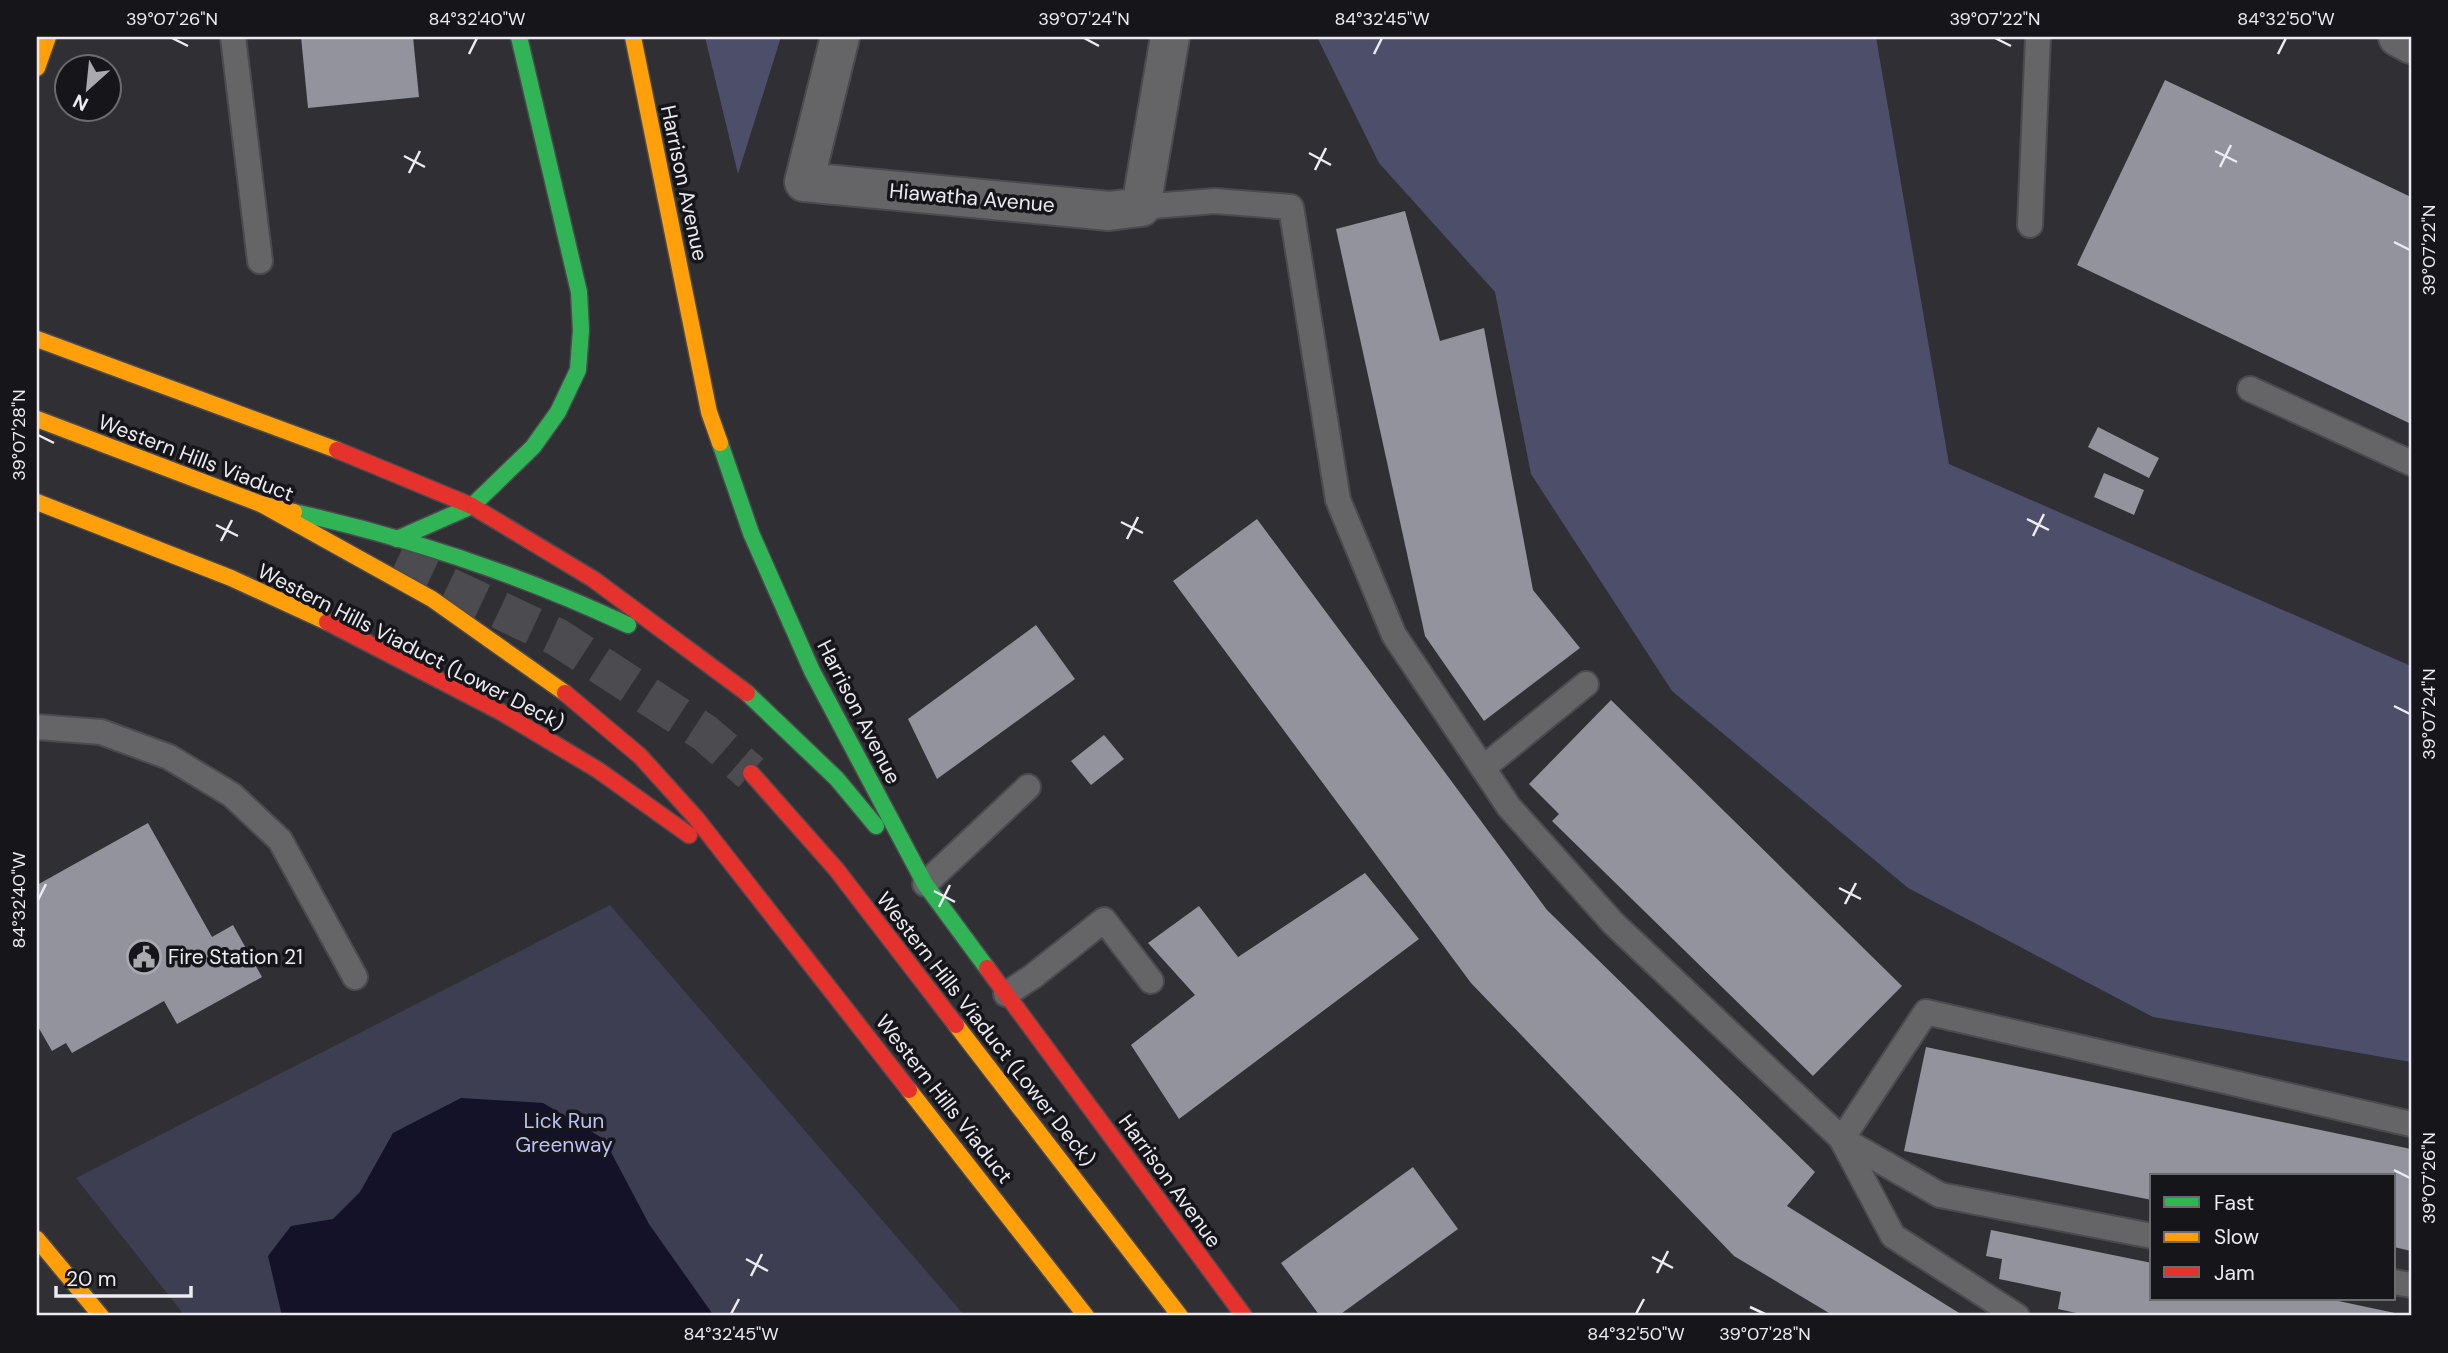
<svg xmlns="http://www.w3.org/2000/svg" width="2448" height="1353" viewBox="0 0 2448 1353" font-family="'DM Sans',sans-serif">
	<rect width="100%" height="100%" fill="#2f2f34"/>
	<path fill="#3d3e51" d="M610,905L965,1316H185L76,1178Z"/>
	<g fill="#4c4e6a">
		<path d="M705,37H781L738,174Z"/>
		<path d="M1317,37H1876L1949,464L2411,666V1062L2153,1017L1908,888L1672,691L1531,474L1495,292L1379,163Z"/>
	</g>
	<path fill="#131229" d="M461,1098L543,1103L604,1139L649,1224L714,1316H282L268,1256L291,1226L333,1219L360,1192L393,1133Z"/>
	<g fill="#92939c">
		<path d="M301,37H413L419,97L308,108Z"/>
		<path d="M2165,80L2411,197V424L2077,265Z"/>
		<path d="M1405,211L1440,341L1484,328L1533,590L1580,648L1484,721L1425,636L1336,229Z"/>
		<path d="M2098,427L2159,458L2149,478L2088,447Z"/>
		<path d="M2104,473L2144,490L2134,515L2094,497Z"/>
		<path d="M1257,519L1547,910L1815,1172L1787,1206L1964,1316H1834L1734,1256L1471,983L1173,581Z"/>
		<path d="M1036,625L1075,679L937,779L908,719Z"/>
		<path d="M1611,700L1902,986L1813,1076L1552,821L1559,814L1529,784Z"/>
		<path d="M1104,735L1124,759L1091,785L1071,761Z"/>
		<path d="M148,823L212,937L233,925L262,977L177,1024L164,1001L72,1053L66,1043L52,1051L37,1025V885Z"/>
		<path d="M1365,873L1419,939L1179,1119L1131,1045L1195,995L1148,943L1199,906L1238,957Z"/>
		<path d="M1926,1047L2411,1149V1251L2394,1247V1176H2152V1200L1904,1151Z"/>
		<path d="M1413,1167L1458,1229L1338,1316H1320L1281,1263Z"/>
		<path d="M1991,1230L2152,1263V1299H2329L2409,1316H2090L2058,1309L2061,1292L1999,1279L2002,1259L1986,1256Z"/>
	</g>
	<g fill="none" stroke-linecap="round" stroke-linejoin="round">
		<path stroke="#4b4b50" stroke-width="38" stroke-dasharray="38 19" stroke-linecap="butt" d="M396,562L557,637L705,733L751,773"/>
		<g stroke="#4a4a4f" stroke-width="28">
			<g id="lane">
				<path d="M233,37L260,261"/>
				<path d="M1141,207L1215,201L1291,207L1338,500L1394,635L1509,807L1614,924L1842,1139L1926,1012L2411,1124"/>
				<path d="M2030,225L2038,37"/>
				<path d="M2250,389L2411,463"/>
				<path d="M37,727L101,732L169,757L232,795L280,840L355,977"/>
				<path d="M1483,768L1586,684"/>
				<path d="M925,884L1028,787"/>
				<path d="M1006,994L1032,977L1104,920L1151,981"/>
				<path d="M1842,1139L1940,1195L2152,1236"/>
				<path d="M1842,1140L1893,1236L2017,1316"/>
				<path d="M2394,1282L2411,1285"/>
			</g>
		</g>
		<g stroke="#4a4a4f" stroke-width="42">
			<g id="street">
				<path d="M840,37L804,182L1109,211L1141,207L1170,37"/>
				<path d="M2398,37L2411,44"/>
			</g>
		</g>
		<g stroke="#4a4a4f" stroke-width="19">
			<g id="fast">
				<path d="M720,443L751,533L812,671L925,884L987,968"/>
				<path d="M294,512C410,538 521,575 628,625"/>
				<path d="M397,539L472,506L533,447L558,412L578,370L581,330L579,292L519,37"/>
				<path d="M747,693L837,779L876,826"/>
			</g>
		</g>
		<g stroke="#4a4a4f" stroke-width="19">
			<g id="slow">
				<path d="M633,37L709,412L720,443"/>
				<path d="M37,68L48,37"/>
				<path d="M37,339L337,450"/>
				<path d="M37,419L261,504L294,512"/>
				<path d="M37,502L231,578L327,622"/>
				<path d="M261,504L432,599L565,693"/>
				<path d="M956,1025L1180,1316"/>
				<path d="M909,1090L1086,1316"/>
				<path d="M37,1239L101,1316"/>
			</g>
		</g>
		<g stroke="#4a4a4f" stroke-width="19">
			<g id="jam">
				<path d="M337,450L472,506L593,579L747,693"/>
				<path d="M327,622L501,712L598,770L689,835"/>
				<path d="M565,693L640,756L696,818L909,1090"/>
				<path d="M751,773L836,869L956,1025"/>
				<path d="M987,968L1244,1316"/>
			</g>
		</g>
		<use href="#lane" stroke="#656568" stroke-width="24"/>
		<use href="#street" stroke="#656568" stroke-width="38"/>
		<use href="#fast" stroke="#30b455" stroke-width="16"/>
		<use href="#slow" stroke="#ff9f0a" stroke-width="16"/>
		<use href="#jam" stroke="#e5322d" stroke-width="16"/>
	</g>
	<path fill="none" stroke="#ebebf1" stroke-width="2.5" d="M172,38L188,46M1084,38L1099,46M1995,38L2011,46M469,54L477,38M1374,54L1382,38M2278,54L2286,38M2215,151L2237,162M1309,153L1331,165M404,156L425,167M2220,167L2231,145M1315,170L1326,148M409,173L420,151M2394,242L2410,250M38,435L54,443M2027,519L2049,530M1121,522L1143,533M216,525L238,536M2033,536L2044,514M1127,539L1138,517M221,541L232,520M2394,706L2410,714M1839,888L1861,899M934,891L955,902M38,900L46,884M1845,904L1856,883M939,907L950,885M2394,1170L2410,1178M1652,1257L1673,1268M746,1259L768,1271M1657,1273L1668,1251M751,1276L762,1254M1750,1307L1765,1314M731,1314L739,1299M1636,1314L1644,1299"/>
	<defs>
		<g id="civic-ring" transform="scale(1.75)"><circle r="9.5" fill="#16161a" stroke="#a9a9af" stroke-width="1.5"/><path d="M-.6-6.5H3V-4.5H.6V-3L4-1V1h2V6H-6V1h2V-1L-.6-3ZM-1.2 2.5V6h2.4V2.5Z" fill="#a9a9af"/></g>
	</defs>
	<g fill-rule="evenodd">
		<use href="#civic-ring" x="144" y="957"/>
	</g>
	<g text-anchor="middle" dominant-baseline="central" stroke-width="7" stroke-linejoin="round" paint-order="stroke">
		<g font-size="21" fill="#ebebf1" stroke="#16161a">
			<text transform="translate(684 183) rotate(78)">Harrison Avenue</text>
			<text transform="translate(972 198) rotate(5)">Hiawatha Avenue</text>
			<text transform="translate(196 458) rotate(21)">Western Hills Viaduct</text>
			<text transform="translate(411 647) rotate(27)">Western Hills Viaduct (Lower Deck)</text>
			<text transform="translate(859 712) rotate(63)">Harrison Avenue</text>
			<text transform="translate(986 1029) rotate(52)">Western Hills Viaduct (Lower Deck)</text>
			<text transform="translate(944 1099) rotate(52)">Western Hills Viaduct</text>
			<text transform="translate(1170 1181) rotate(54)">Harrison Avenue</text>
		</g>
		<g font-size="21" fill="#ebebf1" stroke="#16161a" text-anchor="start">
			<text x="168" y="957">Fire Station 21</text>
		</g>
		<g font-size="21" fill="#bbc0f9" stroke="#16161a">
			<text x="564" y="1121">Lick Run<tspan x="564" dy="24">Greenway</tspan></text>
		</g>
	</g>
	<rect width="2448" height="1353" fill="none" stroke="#16161a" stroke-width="77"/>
	<rect x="2150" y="1174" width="245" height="126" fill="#16161a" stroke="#6b6b70" stroke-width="2"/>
	<rect x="2164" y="1197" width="35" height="10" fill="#30b455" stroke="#6b6b70" stroke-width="2"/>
	<text x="2214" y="1210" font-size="21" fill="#ebebf1">Fast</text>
	<rect x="2164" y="1232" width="35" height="10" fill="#ff9f0a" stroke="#6b6b70" stroke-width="2"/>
	<text x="2214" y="1244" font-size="21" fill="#ebebf1">Slow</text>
	<rect x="2164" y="1267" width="35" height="10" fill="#e5322d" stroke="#6b6b70" stroke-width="2"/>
	<text x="2214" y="1280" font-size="21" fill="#ebebf1">Jam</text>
	<g transform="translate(88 88) rotate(207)"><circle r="33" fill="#16161a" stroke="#6b6b70" stroke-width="2"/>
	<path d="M0-5L12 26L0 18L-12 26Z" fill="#a9a9af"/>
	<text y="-10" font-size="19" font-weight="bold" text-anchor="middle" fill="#ebebf1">N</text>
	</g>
	<path d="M56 1286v10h135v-10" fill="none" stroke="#ebebf1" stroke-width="3.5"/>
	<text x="66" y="1286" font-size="21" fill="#ebebf1" stroke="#16161a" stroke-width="5" paint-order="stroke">20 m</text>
	<rect x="38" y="38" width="2372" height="1276" fill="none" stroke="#ebebf1" stroke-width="2.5"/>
	<g font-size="18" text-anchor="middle" fill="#ebebf1">
		<text x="172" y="25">39°07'26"N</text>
		<text x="477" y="25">84°32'40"W</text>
		<text x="1084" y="25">39°07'24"N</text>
		<text x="1382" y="25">84°32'45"W</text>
		<text x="1995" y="25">39°07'22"N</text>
		<text x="2286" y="25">84°32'50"W</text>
		<text transform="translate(2429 250) rotate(-90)" y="6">39°07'22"N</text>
		<text transform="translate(19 435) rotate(-90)" y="6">39°07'28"N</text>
		<text transform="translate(2429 714) rotate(-90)" y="6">39°07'24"N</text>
		<text transform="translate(19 900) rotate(-90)" y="6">84°32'40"W</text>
		<text transform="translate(2429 1178) rotate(-90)" y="6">39°07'26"N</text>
		<text x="731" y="1340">84°32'45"W</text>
		<text x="1636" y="1340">84°32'50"W</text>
		<text x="1765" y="1340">39°07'28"N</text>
	</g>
</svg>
